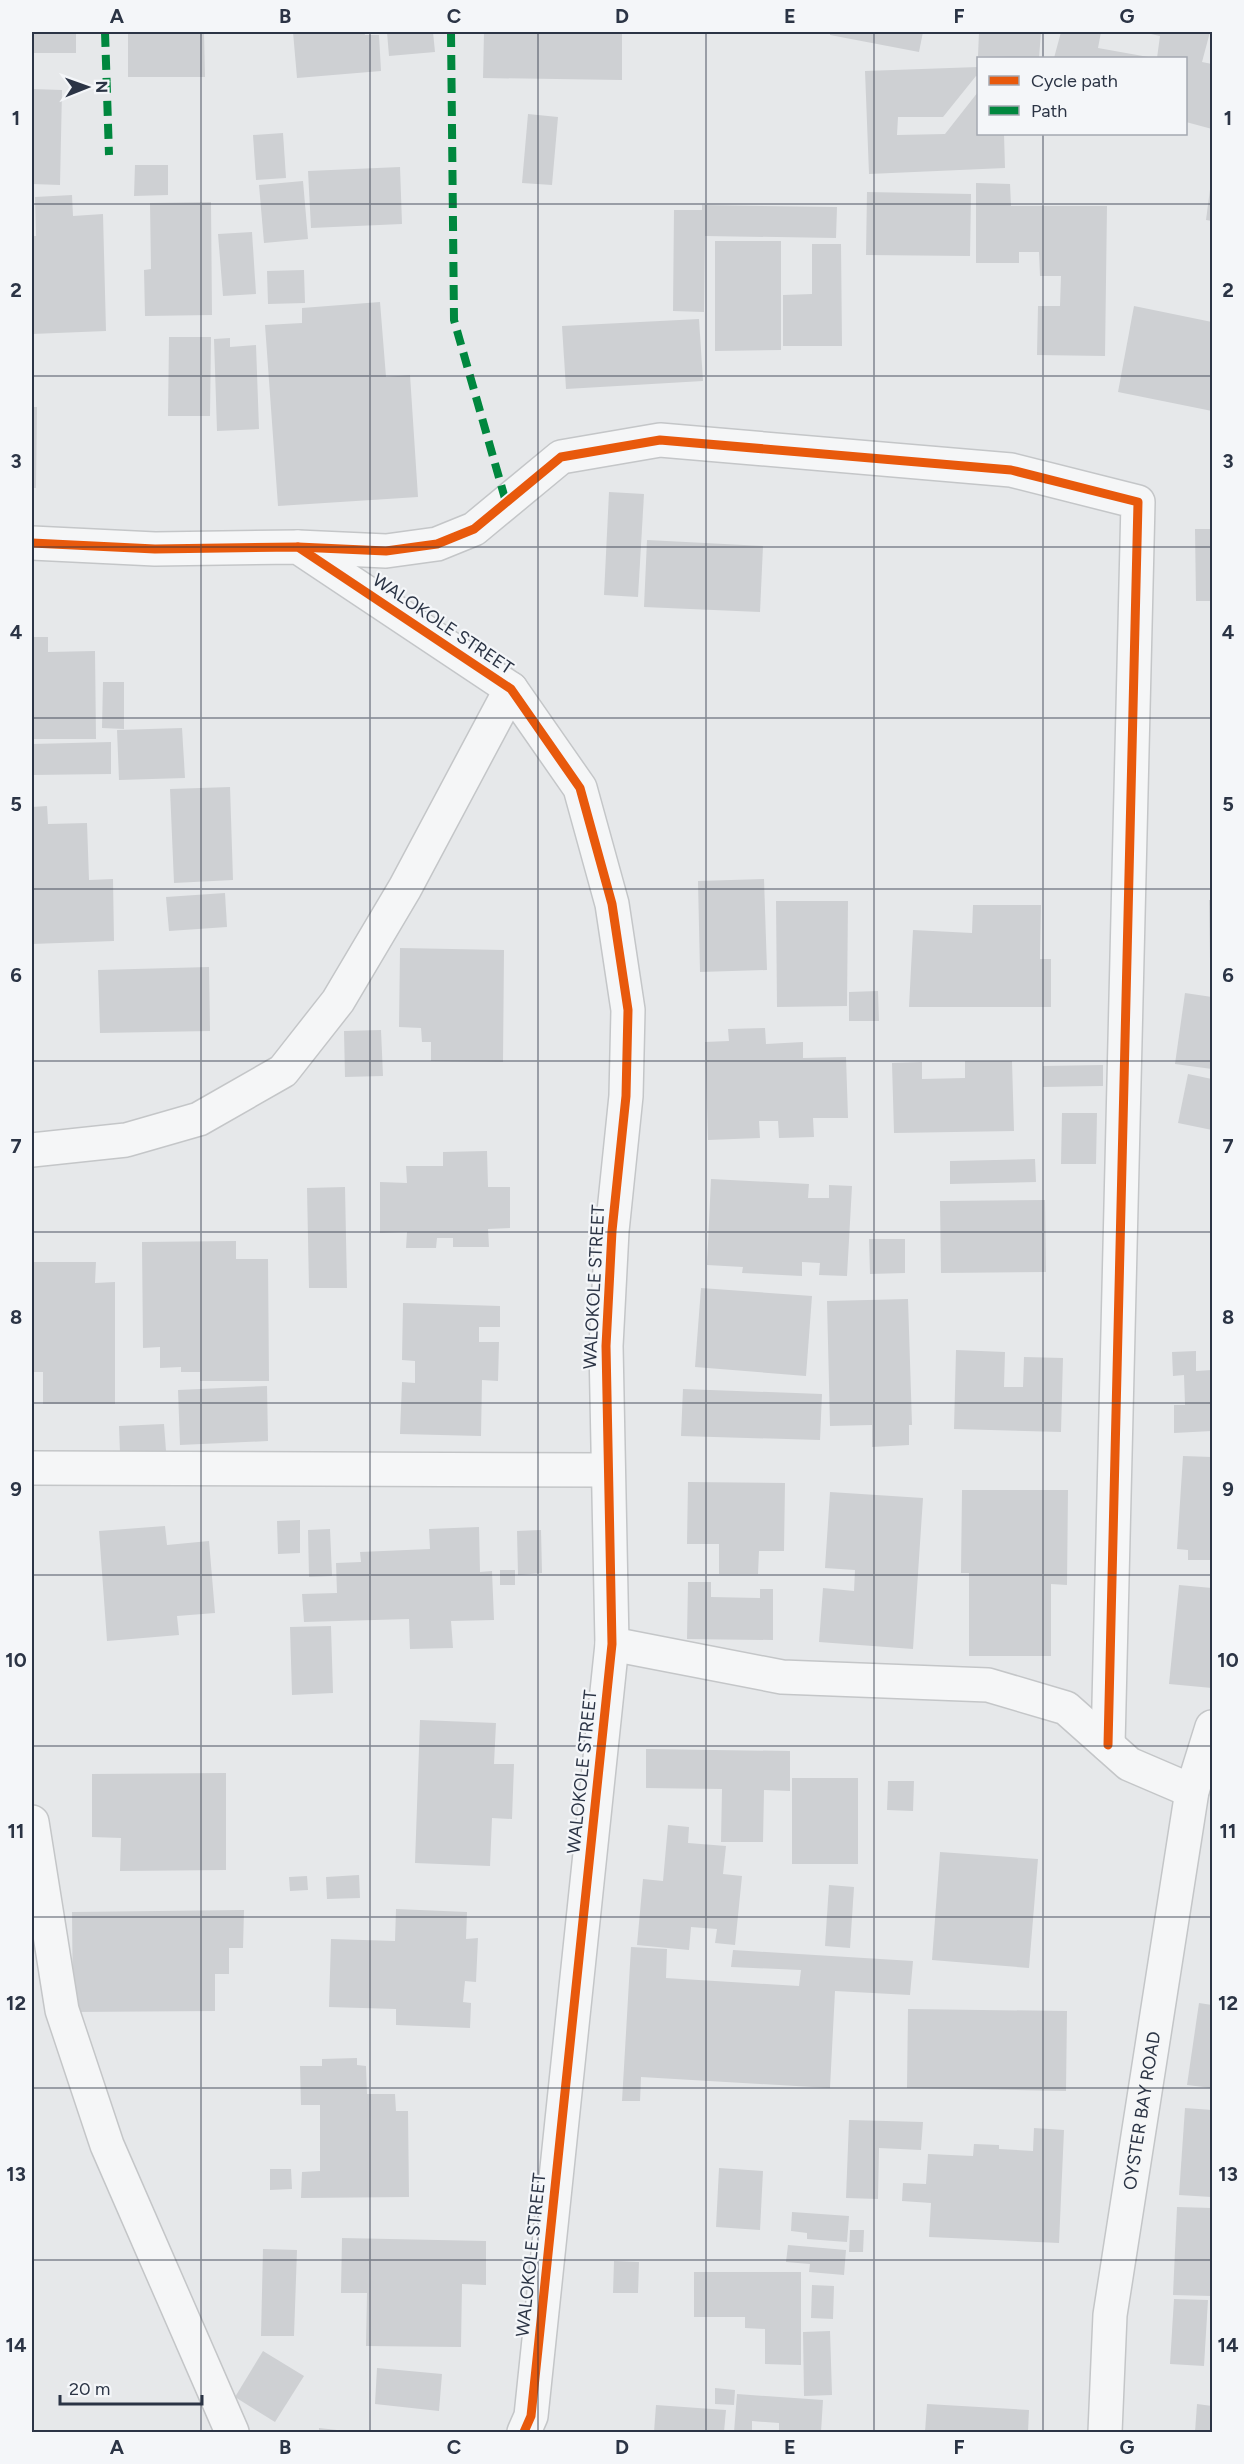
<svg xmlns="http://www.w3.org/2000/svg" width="1244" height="2464" viewBox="0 0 1244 2464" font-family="Figtree,sans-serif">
	<rect width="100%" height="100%" fill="#e6e8ea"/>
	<g fill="#ced0d3">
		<rect x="32" y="32" width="44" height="21"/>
		<path d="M137,32H204L205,77H128V33Z"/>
		<path d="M293,32H364L365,35H379L381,71L297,78Z"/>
		<path d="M387,32H433L435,52L389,56Z"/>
		<path d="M484,32H622V80L483,78Z"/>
		<path d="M830,32H923L919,52L830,35Z"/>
		<path d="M979,32H1041L1039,58L978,56Z"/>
		<path d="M1061,32H1101L1098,48L1154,58H1054Z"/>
		<path d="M1142,32H1210L1202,62L1212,64V129L1186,122V58H1157L1160,36Z"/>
		<path d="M978,67V77L976,76L943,117H898L897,135L945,134L978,92V134H1004L1005,168L869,174L865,71Z"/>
		<path d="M32,89L62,90L60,185L32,184Z"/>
		<path d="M528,114L558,117L552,185L522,183Z"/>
		<path d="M283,133L286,178L256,180L253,135Z"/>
		<path d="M135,165H168V195L134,196Z"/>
		<path d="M400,167L402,224L311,228L308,171Z"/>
		<path d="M303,181L308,239L264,243L259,185Z"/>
		<path d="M1211,182H1212V221L1206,220Z"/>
		<path d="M976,183L1010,184L1011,206H1107L1105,356L1037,355L1038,306H1060L1061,276H1040L1039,252H1019V263H976Z"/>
		<path d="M867,192L971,194L970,256L866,255Z"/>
		<path d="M72,195L73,216L103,214L106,331L32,334V236H36L35,197Z"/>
		<path d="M211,202L212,315L145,316L144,270L151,269L150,203Z"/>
		<path d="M702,205L837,207L836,238L705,236L704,312L673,311L674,210H702Z"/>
		<path d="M252,232L256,294L223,296L218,234Z"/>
		<path d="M715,241H781V350L715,351Z"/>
		<path d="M812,244H841L842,346H783V295L812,294Z"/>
		<path d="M304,270L305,303L268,304L267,271Z"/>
		<path d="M380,302L386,377L410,375L418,497L278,506L265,325L302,323V308Z"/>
		<path d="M1134,306L1212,322V411L1118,392Z"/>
		<path d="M699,319L703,381L566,389L562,326Z"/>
		<path d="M169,337H211L210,416H168Z"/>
		<path d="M230,338V347L256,345L259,429L217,431L214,339Z"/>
		<path d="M32,407H37L36,488H32Z"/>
		<path d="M609,492L644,494L638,597L604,595Z"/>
		<path d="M1195,529H1212V601H1196Z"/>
		<path d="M647,540L763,546L760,612L644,607Z"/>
		<path d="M32,637H48V652L95,651L96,739H34Z"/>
		<path d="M103,682H124V729L102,728Z"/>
		<path d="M182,728L185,778L119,780L117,730Z"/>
		<path d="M111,742V774L32,775V744Z"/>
		<path d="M230,787L233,880L174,883L170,789Z"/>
		<path d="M47,806L48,824L87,823L89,880L113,879L114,941L32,944V807Z"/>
		<path d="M764,879L767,970L700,972L698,881Z"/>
		<path d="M225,893L227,927L169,931L166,897Z"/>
		<path d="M1209,900H1212V959H1210Z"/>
		<path d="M776,901H848L847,1006L777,1007Z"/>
		<path d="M973,905H1041L1040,959H1051V1007H909L913,930L972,933Z"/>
		<path d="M400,948L504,950L503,1062L431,1061V1042H422L421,1028L399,1027Z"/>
		<path d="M209,967L210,1031L100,1033L98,970Z"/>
		<path d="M878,991L879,1021H849V992Z"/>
		<path d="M1185,993L1212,997V1069L1175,1064Z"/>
		<path d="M765,1028L766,1044L803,1042V1058L846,1057L848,1118H813L814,1137L779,1138L778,1121H759L760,1138L708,1140L705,1042L729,1041L728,1029Z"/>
		<path d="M381,1030L383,1076L345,1077L344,1031Z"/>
		<path d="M965,1061H1012L1014,1131L894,1133L892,1063L922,1062V1079L965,1078Z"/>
		<path d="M1103,1065V1086L1043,1087V1066Z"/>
		<path d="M1188,1074L1212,1079V1130L1178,1123Z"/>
		<path d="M1062,1113H1097L1096,1164H1061Z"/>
		<path d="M487,1151L488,1187H510V1228L488,1229L489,1247H453V1238H437L436,1248H406L407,1232L380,1233V1182L407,1183L406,1166H443V1152Z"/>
		<path d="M1035,1159L1036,1182L950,1184V1161Z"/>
		<path d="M711,1179L809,1184L808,1198H829V1185L852,1186L847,1276L819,1275L820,1263L802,1262V1276L742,1273L743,1267L707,1265Z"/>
		<path d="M345,1187L347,1288H309L307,1188Z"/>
		<path d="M1045,1200L1046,1272L941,1273L940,1201Z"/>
		<path d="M869,1239H905V1273L870,1274Z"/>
		<path d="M236,1241V1259H268L269,1381H200V1372H181V1367L160,1368V1347L143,1348L142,1242Z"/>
		<path d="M32,1262H96L95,1283L115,1282V1404H43V1372H32Z"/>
		<path d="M701,1288L812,1296L806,1376L695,1367Z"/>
		<path d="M908,1299L912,1425H909V1445L872,1447V1425L830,1426L827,1301Z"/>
		<path d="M403,1303L500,1306V1327H479V1342H499L498,1381L482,1380L481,1436L400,1434L402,1382L415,1383V1361L402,1360Z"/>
		<path d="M956,1350L1005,1352L1004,1387H1023L1024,1357L1063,1358L1061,1432L954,1429Z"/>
		<path d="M1196,1351V1371L1212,1370V1431L1174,1433V1405H1185L1184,1375L1173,1376L1172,1352Z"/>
		<path d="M267,1386L268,1441L180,1445L178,1390Z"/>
		<path d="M683,1389L822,1394L820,1440L681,1436Z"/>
		<path d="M164,1424L166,1451L120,1453L119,1426Z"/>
		<path d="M1183,1456L1212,1457V1560H1188V1550L1177,1549Z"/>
		<path d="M688,1482L785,1483L784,1551H759L758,1574H719V1544H687Z"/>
		<path d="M962,1490H1068L1067,1585L1051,1584V1656H969V1573H961Z"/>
		<path d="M830,1492L923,1498L913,1649L819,1642L823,1588L854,1591L855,1570L825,1568Z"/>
		<path d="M300,1520V1553L278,1554L277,1521Z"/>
		<path d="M165,1526L167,1545L209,1541L215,1613L177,1616L179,1635L107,1641L99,1531Z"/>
		<path d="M479,1527L480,1572L492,1571L494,1620L451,1621L453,1648L410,1649L409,1619L304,1622L302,1594L337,1593L336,1563L361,1562L360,1552L430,1549L429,1529Z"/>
		<path d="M330,1529L332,1576L309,1577L308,1530Z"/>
		<path d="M541,1530L542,1573L518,1575L517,1531Z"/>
		<rect x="500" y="1570" width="15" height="15"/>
		<path d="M688,1582H711V1597L760,1598V1589H773V1640L687,1639Z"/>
		<path d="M1179,1585L1212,1588V1688L1169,1684Z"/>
		<path d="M331,1626L333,1693L292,1695L290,1627Z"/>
		<path d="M420,1720L496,1723L494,1764H514L512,1819L492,1818L490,1866L415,1863Z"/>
		<path d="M646,1749L790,1751V1791L764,1790L763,1842H721L722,1789L646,1788Z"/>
		<path d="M226,1773V1870L120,1871L121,1838L92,1837V1774Z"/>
		<rect x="792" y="1778" width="66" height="86"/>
		<path d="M888,1781H914L913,1811L887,1810Z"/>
		<path d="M668,1825L689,1827L688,1843L726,1846L723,1874L742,1876L735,1945L715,1943L717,1929L691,1927L689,1950L637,1945L643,1879L663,1881Z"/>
		<path d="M940,1852L1038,1859L1029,1968L932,1960Z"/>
		<path d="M359,1875L360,1898L327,1899L326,1877Z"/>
		<path d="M307,1876L308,1890L290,1891L289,1877Z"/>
		<path d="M829,1885L854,1887L850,1948L825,1946Z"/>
		<path d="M396,1909L467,1912L466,1939L478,1938L476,1982L465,1981L463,2002L471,2003L470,2028L396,2025V2009L329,2007L331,1939L395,1941Z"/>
		<path d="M244,1910L243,1948H229V1974H215V2011L73,2012L72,1912Z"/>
		<path d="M631,1947L667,1949L666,1978L799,1986L801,1970L731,1967L733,1950L913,1961L910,1995L835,1991L830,2088L641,2077L640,2101H622Z"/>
		<path d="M1199,2003L1212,2005V2088L1187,2085Z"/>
		<path d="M908,2009L1067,2011L1066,2091L907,2088Z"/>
		<path d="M357,2058V2065L366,2066L367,2094H395L396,2111H408L409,2197L301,2198L302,2172L320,2171V2105H301L300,2066H322V2059Z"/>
		<path d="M1185,2108L1212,2110L1211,2197L1179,2195Z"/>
		<path d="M849,2120L923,2122L921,2150L879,2148L878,2199L846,2198Z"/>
		<path d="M1034,2128L1064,2130L1059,2243L929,2237L931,2203L902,2201L903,2183L926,2184L928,2154L973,2156L974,2144L999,2145V2149L1033,2151Z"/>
		<path d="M719,2168L763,2171L760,2230L716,2227Z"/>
		<path d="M270,2169H291L292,2189L270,2190Z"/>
		<path d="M1177,2207L1212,2208L1211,2296L1173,2295Z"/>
		<path d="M792,2212L849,2216L847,2242L807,2239V2233L791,2231Z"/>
		<path d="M850,2230H864L863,2252H849Z"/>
		<path d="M342,2238L486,2241V2285L462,2284L461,2347L366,2346L367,2293H341Z"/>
		<path d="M788,2245L846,2250L844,2275L809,2272L810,2264L786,2262Z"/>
		<path d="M263,2249L297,2250L294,2336H261Z"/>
		<path d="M614,2261L639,2262L638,2293H613Z"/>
		<path d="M694,2272H801V2365L765,2364V2329L745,2328V2317H694Z"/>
		<path d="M812,2285L834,2286L833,2319L811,2318Z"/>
		<path d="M1174,2299L1208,2300L1204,2366L1170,2364Z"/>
		<path d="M830,2331L832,2395L804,2396L803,2332Z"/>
		<path d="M263,2351L304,2376L275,2422L235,2397Z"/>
		<path d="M377,2368L442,2374L439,2411L375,2404Z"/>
		<path d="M715,2388L735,2390L734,2405L715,2404Z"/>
		<path d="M737,2394L823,2400L821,2432H779V2423L752,2421V2432H734Z"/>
		<path d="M927,2404L1029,2410L1028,2432H925Z"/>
		<path d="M1197,2404L1212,2406V2432H1195Z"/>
		<path d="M656,2405L726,2410L724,2432H654Z"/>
		<path d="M319,2428L346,2431V2432H319Z"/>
	</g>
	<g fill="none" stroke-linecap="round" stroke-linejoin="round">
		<g stroke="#c4c6c8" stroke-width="36">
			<g id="minor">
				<path d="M32,543L155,549L298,547L511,689L580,788L612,904L628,1010L626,1096L612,1231L606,1346L612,1644L531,2416L524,2432"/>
				<path d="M298,547L386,551L437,544L474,529L561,457L660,440L1011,470L1138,502L1108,1745"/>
				<path d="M32,1150L126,1140L199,1119L283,1071L338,1001L405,888L511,689"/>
				<path d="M32,1468L608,1470"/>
				<path d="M612,1644L782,1677L988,1685L1066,1708L1129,1764L1192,1791"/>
				<path d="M32,1822L62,2010L107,2145L232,2432"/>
				<path id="s1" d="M1105,2432L1110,2315L1192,1791L1212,1727"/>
			</g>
		</g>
		<use href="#minor" stroke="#f5f6f7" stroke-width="33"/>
		<g stroke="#00873e" stroke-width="8" stroke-dasharray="15 8" stroke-linecap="butt">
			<path d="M105,32L109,155"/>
			<path d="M451,32L454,320L506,502"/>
		</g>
		<g stroke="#f4f6f9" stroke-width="13">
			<g id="cycleway">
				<path d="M32,543L155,549L298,547L511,689L580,788L612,904L628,1010L626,1096L612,1231L606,1346L612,1644L531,2416L524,2432"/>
				<path d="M298,547L386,551L437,544L474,529L561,457L660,440L1011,470L1138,502L1108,1745"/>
			</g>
		</g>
		<use href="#cycleway" stroke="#e8590c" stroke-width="9"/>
	</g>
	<path fill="none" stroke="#2b3445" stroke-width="1.5" stroke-opacity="0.55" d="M201,32V2432M370,32V2432M538,32V2432M706,32V2432M874,32V2432M1043,32V58M1043,134V2432M32,204H1212M32,376H1212M32,547H1212M32,718H1212M32,889H1212M32,1061H1212M32,1232H1212M32,1403H1212M32,1575H1212M32,1746H1212M32,1917H1212M32,2088H1212M32,2260H1212"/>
	<g text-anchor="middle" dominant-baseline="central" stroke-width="4.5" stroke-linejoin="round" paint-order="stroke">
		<g font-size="18" fill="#2b3445" stroke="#f4f6f9">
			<text transform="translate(443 624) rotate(34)">WALOKOLE STREET</text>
			<text transform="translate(594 1287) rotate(-87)">WALOKOLE STREET</text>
			<text transform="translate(582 1772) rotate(-84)">WALOKOLE STREET</text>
			<text stroke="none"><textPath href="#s1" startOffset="324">OYSTER BAY ROAD</textPath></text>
			<text transform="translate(531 2255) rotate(-84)">WALOKOLE STREET</text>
		</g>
	</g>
	<rect width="1244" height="2464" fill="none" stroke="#f4f6f9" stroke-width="66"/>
	<rect x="977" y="57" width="210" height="78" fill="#f4f6f9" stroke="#a4a8b1" stroke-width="1.5"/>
	<rect x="989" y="76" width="30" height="9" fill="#e8590c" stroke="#a4a8b1" stroke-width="1.5"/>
	<text x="1031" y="87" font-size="18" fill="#2b3445">Cycle path</text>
	<rect x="989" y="106" width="30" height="9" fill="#00873e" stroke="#a4a8b1" stroke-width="1.5"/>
	<text x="1031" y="117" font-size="18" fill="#2b3445">Path</text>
	<g transform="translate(87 87) rotate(89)" stroke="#f4f6f9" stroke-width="4.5" paint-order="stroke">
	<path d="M0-4.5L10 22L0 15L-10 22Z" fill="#2b3445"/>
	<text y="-9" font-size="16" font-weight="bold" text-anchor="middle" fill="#2b3445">N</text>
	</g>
	<path d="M60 2395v9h142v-9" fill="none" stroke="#2b3445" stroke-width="3"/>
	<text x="69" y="2395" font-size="18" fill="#2b3445" stroke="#f4f6f9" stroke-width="4.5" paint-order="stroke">20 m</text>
	<rect x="33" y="33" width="1178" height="2398" fill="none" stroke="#2b3445" stroke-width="2"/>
	<g font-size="20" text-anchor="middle" font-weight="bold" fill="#2b3445">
		<text x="117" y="23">A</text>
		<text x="285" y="23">B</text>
		<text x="454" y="23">C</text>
		<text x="622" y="23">D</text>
		<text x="790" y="23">E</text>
		<text x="959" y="23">F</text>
		<text x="1127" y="23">G</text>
		<text x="16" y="125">1</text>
		<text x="1228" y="125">1</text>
		<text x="16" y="297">2</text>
		<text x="1228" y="297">2</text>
		<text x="16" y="468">3</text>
		<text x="1228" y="468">3</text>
		<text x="16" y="639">4</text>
		<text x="1228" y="639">4</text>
		<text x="16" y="811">5</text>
		<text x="1228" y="811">5</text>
		<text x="16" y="982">6</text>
		<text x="1228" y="982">6</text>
		<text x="16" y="1153">7</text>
		<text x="1228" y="1153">7</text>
		<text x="16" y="1324">8</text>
		<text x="1228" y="1324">8</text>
		<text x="16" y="1496">9</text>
		<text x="1228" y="1496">9</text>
		<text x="16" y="1667">10</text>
		<text x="1228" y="1667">10</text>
		<text x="16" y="1838">11</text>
		<text x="1228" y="1838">11</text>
		<text x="16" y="2010">12</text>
		<text x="1228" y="2010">12</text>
		<text x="16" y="2181">13</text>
		<text x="1228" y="2181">13</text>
		<text x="16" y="2352">14</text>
		<text x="1228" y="2352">14</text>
		<text x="117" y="2454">A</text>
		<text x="285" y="2454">B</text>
		<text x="454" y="2454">C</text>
		<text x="622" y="2454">D</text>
		<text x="790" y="2454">E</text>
		<text x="959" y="2454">F</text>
		<text x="1127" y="2454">G</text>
	</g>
</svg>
